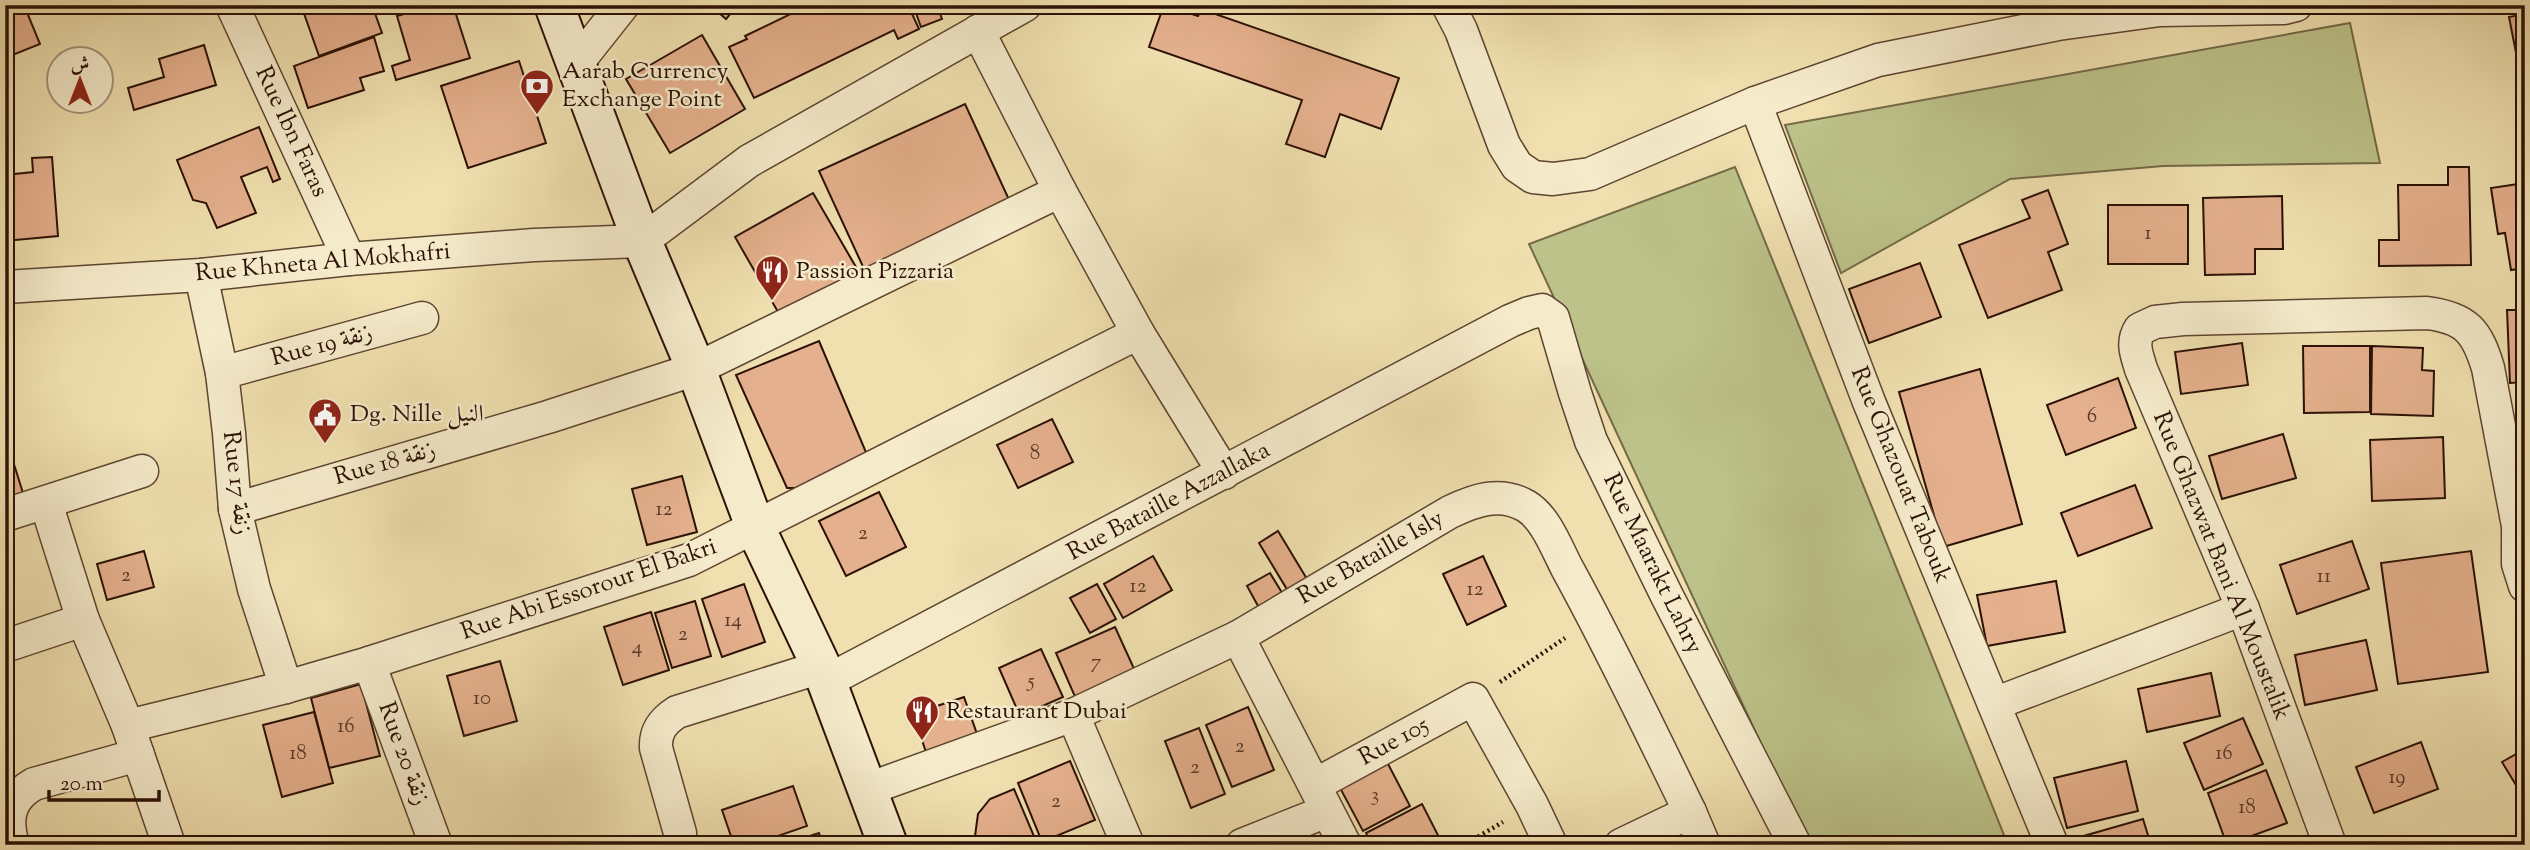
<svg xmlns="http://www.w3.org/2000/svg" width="2530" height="850" viewBox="0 0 2530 850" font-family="'Sorts Mill Goudy',Amiri,serif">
	<rect width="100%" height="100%" fill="#f0e0af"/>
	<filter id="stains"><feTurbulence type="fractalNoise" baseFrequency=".00286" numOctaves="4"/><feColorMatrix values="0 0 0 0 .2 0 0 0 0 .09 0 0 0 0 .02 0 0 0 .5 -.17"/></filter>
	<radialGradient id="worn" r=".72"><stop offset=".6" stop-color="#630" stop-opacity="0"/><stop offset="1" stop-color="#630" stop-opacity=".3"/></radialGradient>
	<g fill="#bcc289" stroke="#746a48" stroke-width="2">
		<path d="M2350,23L2380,163L2163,166L2010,179L1841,273L1785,125Z"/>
		<path d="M1735,167L2008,845H1808L1529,244Z"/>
	</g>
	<g fill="#e5b08d" stroke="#2c1106" stroke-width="2">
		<path d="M5,5H24L40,44L5,58Z"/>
		<path d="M301,5H372L382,33L319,56Z"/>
		<path d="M378,5H415L380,14Z"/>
		<path d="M434,5H453L470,58L396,80L392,66L410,60L397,16Z"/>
		<path d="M710,5H738L726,19Z"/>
		<path d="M809,5H908L919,29L898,39L894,30L754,98L729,47L747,39L745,36Z"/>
		<path d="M913,5H937L942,19L921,27Z"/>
		<path d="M1164,5L1198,16L1201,9L1399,78L1381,129L1340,114L1325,157L1286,144L1302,100L1149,47Z"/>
		<path d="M2525,14V67L2519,68L2509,17Z"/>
		<path d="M702,35L745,109L670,153L626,79Z"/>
		<path d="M374,37L384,71L360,78L364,90L308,108L294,66Z"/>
		<path d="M204,45L216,85L134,110L128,88L164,77L159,59Z"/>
		<path d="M519,61L546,143L468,168L441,86Z"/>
		<path d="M965,104L1011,204L865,271L819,171Z"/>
		<path d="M259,127L280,179L273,182L267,167L241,177L256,213L217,228L206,203L193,200L177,160Z"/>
		<path d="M52,157L58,236L5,241V175L33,172L32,158Z"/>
		<path d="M2448,167H2469L2471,265L2379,266V240H2399L2398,185H2448Z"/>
		<path d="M2525,183V268L2511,270L2505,233L2498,234L2491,188Z"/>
		<path d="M2048,190L2068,244L2048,252L2062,290L1988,318L1959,245L2030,218L2022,200Z"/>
		<path d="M813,193L860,274L782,319L735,237Z"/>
		<path d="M2282,196L2283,249H2255V274L2205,275L2203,198Z"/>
		<rect x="2108" y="205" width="80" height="59"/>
		<path d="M1920,263L1941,317L1869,343L1849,289Z"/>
		<path d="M2507,310H2525V382L2510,383Z"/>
		<path d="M819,341L868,457L813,488H787L736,375Z"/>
		<path d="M2242,343L2248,385L2181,394L2175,352Z"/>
		<path d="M2303,346H2370V412L2304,413Z"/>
		<path d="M2372,346L2423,348L2422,370L2434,371L2433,416L2371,414Z"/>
		<path d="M1980,369L2022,524L1943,547L1899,392Z"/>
		<path d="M2118,378L2136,428L2066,455L2047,405Z"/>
		<path d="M2521,416H2525V464Z"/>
		<path d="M1052,419L1073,462L1018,488L997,445Z"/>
		<path d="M2283,434L2296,478L2222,499L2209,456Z"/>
		<path d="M2443,437L2445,498L2372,501L2370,440Z"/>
		<path d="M8,445L23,493L5,499V446Z"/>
		<path d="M682,476L697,532L647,545L632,489Z"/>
		<path d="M2135,485L2152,528L2078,556L2061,513Z"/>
		<path d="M879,492L906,547L846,576L819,521Z"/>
		<path d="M1278,531L1313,589L1294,601L1259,543Z"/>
		<path d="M2352,541L2369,589L2297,614L2280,565Z"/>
		<path d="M144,551L154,587L107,600L97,564Z"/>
		<path d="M2471,551L2488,672L2398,684L2381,563Z"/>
		<path d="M1153,556L1172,590L1123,618L1104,584Z"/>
		<path d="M1483,556L1506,606L1467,625L1443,574Z"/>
		<path d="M1270,573L1287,601L1263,615L1247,586Z"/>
		<path d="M2056,581L2065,632L1987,646L1977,595Z"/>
		<path d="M744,584L765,642L722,657L702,599Z"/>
		<path d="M1097,584L1116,619L1090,633L1070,598Z"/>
		<path d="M695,601L711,656L672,668L655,613Z"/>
		<path d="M651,612L669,670L623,685L604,627Z"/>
		<path d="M1115,627L1136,673L1076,699L1056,653Z"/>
		<path d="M2366,640L2377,690L2305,705L2295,655Z"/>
		<path d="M1041,649L1063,697L1020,716L999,668Z"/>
		<path d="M500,661L517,721L464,736L447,676Z"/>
		<path d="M2211,673L2220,716L2147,732L2138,689Z"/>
		<path d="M361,684L380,756L329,768L311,698Z"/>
		<path d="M964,697L977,734L926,752L913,714Z"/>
		<path d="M1248,707L1274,770L1232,787L1206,725Z"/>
		<path d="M314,712L333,783L282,797L263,725Z"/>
		<path d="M2243,718L2263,764L2204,790L2184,743Z"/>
		<path d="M1199,728L1225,794L1191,808L1165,741Z"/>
		<path d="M2421,742L2438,789L2374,813L2356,767Z"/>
		<path d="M2525,749V800L2502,762Z"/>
		<path d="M1070,761L1095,820L1042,842L1018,783Z"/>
		<path d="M2126,761L2138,811L2067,828L2054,778Z"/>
		<path d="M1387,762L1410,806L1363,831L1339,786Z"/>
		<path d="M2266,770L2287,823L2227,845L2208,793Z"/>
		<path d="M793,786L807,826L752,845H734L722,810Z"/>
		<path d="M1014,789L1036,841L1026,845H979L975,836L978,814L990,799Z"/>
		<path d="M1422,804L1443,845H1371L1366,833Z"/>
		<path d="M2143,819L2151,845H2075L2073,839Z"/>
		<path d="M1300,826L1309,845H1263Z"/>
		<path d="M819,833L823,845H782Z"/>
	</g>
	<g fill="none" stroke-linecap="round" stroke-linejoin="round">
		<g stroke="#5d4530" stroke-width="35">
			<g id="street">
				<path d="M232,5L349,259"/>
				<path d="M1448,5L1461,30L1504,145L1517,166L1533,177L1553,179L1590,174L1755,103L1878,60L2058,24L2160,10L2284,8L2296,5"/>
				<path d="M978,31L1060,191L1138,333L1224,473"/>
				<path d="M577,63L623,5"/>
				<path d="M1755,103L1869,402L2052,845"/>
				<path d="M201,275L222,373L229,433L235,509L254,589L286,687"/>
				<path d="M5,287L201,275L349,259L534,245L642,241L749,161L1025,5"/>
				<path d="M222,373L422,318"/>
				<path d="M46,503L83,620L128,726L169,845"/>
				<path d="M235,509L548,417L696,369L1060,191"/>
				<path d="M5,515L142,471"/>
				<path d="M1238,637L1345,845"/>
				<path d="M5,646L83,620"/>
				<path d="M369,663L436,845"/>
				<path d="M827,681L1510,321L1529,313L1542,310L1553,318L1575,393L1591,441L1667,596L1795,845"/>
				<path d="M1994,704L2243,609"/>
				<path d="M1073,715L1128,845"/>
				<path d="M128,726L286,687L369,663L689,560L1138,333"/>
				<path d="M1315,785L1473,699L1532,805L1551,845"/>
				<path d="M868,789L1073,715L1238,637L1450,512C1475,500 1500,491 1526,506C1546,518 1557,549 1567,568C1611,648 1650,730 1690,812L1704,845"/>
				<path d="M13,845C5,818 9,798 34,784L138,755"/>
				<path d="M680,845V833L656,748C655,731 663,721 677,712L821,667"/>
				<path d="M1242,845L1327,811"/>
				<path d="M1621,845L1690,812"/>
				<path d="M2330,845L2243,609L2141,369C2137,355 2131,343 2140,329L2155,322L2183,319L2427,313C2466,318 2477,331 2488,368L2518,526V564L2525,586"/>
			</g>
		</g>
		<g stroke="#2c1106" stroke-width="42">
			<path id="secondary" d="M554,5L642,241L696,369L756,529L820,664L888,845"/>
		</g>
		<g stroke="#2c1106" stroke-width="4.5" stroke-dasharray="2 3.5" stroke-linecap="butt">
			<path d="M1500,682L1565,638"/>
			<path d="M1464,845L1503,822"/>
		</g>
		<use href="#street" stroke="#f5ebcb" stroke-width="32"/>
		<use href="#secondary" stroke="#f5ebcb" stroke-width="38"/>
	</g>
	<defs>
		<g id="bank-pin" transform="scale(1.75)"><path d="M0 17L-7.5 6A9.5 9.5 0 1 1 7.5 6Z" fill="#8f2418" stroke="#f5ebcb"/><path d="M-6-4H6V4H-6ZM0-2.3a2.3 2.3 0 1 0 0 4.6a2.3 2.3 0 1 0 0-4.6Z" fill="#fff"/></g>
		<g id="restaurant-pin" transform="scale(1.75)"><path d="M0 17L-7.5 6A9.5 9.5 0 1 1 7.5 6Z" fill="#8f2418" stroke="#f5ebcb"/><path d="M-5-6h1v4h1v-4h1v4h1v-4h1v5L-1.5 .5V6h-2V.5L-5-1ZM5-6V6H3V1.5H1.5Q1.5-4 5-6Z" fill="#fff"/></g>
		<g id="civic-pin" transform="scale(1.75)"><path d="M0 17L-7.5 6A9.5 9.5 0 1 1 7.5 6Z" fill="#8f2418" stroke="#f5ebcb"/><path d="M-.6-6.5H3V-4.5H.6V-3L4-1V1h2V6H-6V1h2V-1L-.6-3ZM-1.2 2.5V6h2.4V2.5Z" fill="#fff"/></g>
	</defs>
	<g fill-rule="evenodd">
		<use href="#bank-pin" x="537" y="86"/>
		<use href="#restaurant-pin" x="772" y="272"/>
		<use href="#civic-pin" x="325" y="415"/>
		<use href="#restaurant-pin" x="922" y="712"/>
	</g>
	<g text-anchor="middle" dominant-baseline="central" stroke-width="5" stroke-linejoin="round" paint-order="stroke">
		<g font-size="21" fill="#5a3928">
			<text x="2148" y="234">1</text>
			<text x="2092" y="417">6</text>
			<text x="1035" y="454">8</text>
			<text x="664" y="510">12</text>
			<text x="863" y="534">2</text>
			<text x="126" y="576">2</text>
			<text x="2324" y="577">11</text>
			<text x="1138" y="587">12</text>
			<text x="1475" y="590">12</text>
			<text x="733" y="621">14</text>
			<text x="683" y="635">2</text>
			<text x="637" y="648">4</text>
			<text x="1096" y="663">7</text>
			<text x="1031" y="682">5</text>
			<text x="482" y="699">10</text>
			<text x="346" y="727">16</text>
			<text x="1240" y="747">2</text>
			<text x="298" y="754">18</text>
			<text x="2224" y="754">16</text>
			<text x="1195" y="768">2</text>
			<text x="2397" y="778">19</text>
			<text x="1375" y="796">3</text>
			<text x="1056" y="802">2</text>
			<text x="2247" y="808">18</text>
		</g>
		<g font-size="24" fill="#2c1106" stroke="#f5ebcb" text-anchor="start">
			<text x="562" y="72">Aarab Currency<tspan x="562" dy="28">Exchange Point</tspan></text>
			<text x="796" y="272">Passion Pizzaria</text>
			<text x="350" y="415">Dg. Nille النيل</text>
			<text x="946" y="712">Restaurant Dubai</text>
		</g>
		<g font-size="24" fill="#2c1106" stroke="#f5ebcb">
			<text transform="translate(291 132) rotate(65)">Rue Ibn Faras</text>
			<text transform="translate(323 263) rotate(-5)">Rue Khneta Al Mokhafri</text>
			<text transform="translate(322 346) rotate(-15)">Rue 19 زنقة</text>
			<text transform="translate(385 464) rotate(-16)">Rue 18 زنقة</text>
			<text transform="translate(1900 475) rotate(68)">Rue Ghazouat Tabouk</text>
			<text transform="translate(236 483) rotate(83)">Rue 17 زنقة</text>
			<text transform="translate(1169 502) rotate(-28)">Rue Bataille Azzallaka</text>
			<text transform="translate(1371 558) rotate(-30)">Rue Bataille Isly</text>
			<text transform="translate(1652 564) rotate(64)">Rue Maarakt Lahry</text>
			<text transform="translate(2221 566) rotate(68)">Rue Ghazwat Bani Al Moustalik</text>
			<text transform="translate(589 590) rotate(-19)">Rue Abi Essorour El Bakri</text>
			<text transform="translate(1394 742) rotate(-29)">Rue 105</text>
			<text transform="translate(403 754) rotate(70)">Rue 20 زنقة</text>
		</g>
	</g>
	<rect width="2530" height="850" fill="none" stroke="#f0e0af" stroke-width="28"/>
	<rect x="7" y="7" width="2516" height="836" fill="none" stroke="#2c1106" stroke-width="3.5"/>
	<rect x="14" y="14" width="2502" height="822" fill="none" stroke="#2c1106" stroke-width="2"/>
	<g transform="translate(80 80)"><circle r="33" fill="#f5ebcb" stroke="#a5947c" stroke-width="2"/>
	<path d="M0-5L12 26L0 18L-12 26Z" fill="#8f2418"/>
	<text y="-10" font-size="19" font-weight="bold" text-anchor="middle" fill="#2c1106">ش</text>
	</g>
	<path d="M49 790v10h110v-10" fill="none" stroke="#2c1106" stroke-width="3.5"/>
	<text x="60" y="790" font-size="21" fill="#2c1106" stroke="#f5ebcb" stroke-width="5" paint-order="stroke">20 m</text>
	<rect width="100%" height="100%" filter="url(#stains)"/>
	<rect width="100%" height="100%" fill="url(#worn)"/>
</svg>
